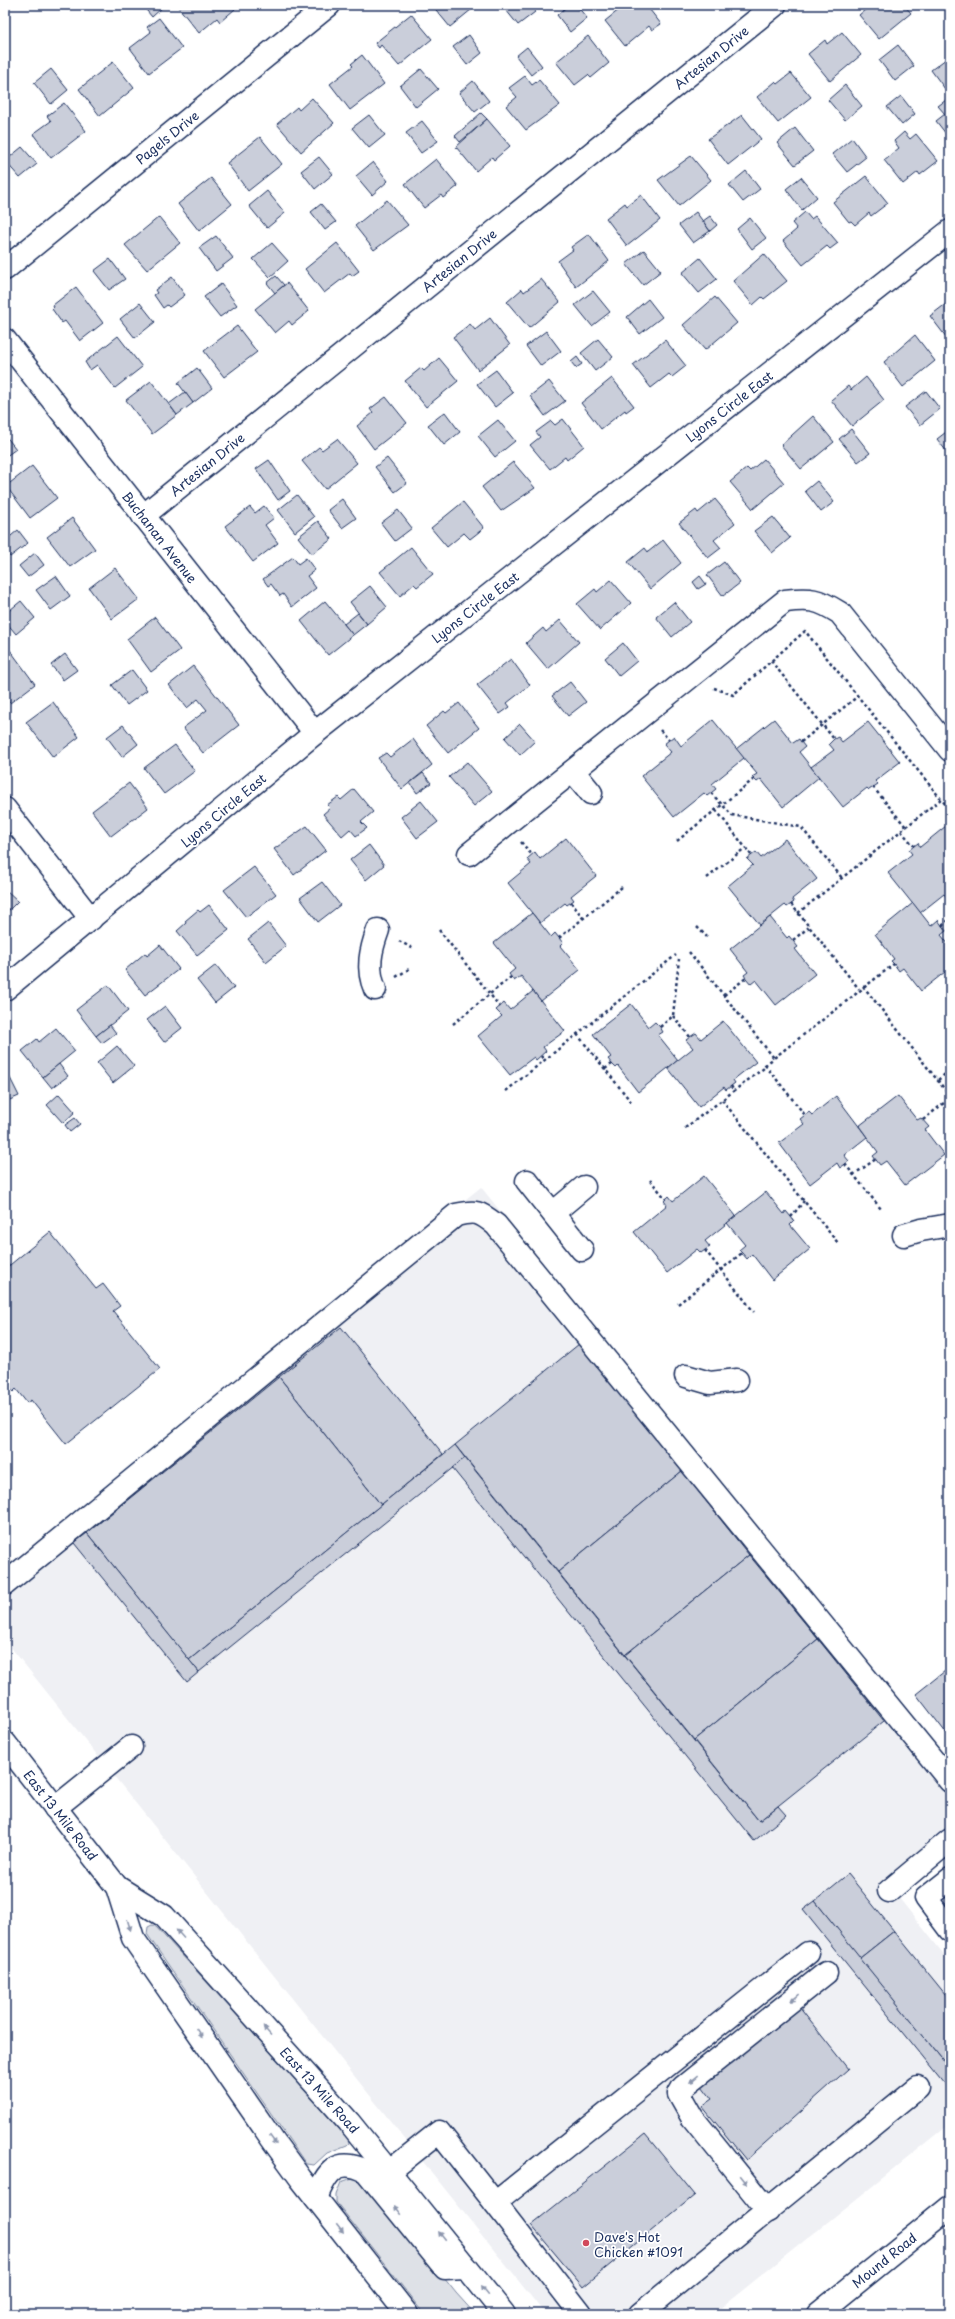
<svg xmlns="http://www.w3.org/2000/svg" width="955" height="2319" viewBox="0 0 955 2319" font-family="'Playpen Sans',sans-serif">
	<rect width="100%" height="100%" fill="#fff"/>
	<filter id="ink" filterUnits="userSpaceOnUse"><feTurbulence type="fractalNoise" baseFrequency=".025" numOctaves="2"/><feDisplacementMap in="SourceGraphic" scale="8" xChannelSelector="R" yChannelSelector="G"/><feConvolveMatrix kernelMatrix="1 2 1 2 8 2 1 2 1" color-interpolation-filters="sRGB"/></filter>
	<g filter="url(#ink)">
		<path fill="#eff0f4" d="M481,1187L950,1772V1857L899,1898L950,1962V2124L713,2314H545L5,1640V1569Z"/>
		<g fill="#dee1e7" stroke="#7c88a2">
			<path d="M152,1925L156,1927C221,1997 285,2068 348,2139L349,2143L347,2145L327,2153L314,2165L306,2164L147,1934L148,1927Z"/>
			<path d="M355,2177L369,2184L456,2293L475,2314H424L336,2202V2195L341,2182Z"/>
		</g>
		<g fill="#caceda" stroke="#1b2f5e">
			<path d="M142,5H164V6L152,17Z"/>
			<path d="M183,5H232L235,9L220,22L217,18L199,33L179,8Z"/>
			<path d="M432,5H477L450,27Z"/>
			<path d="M502,5H530L535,12L518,25Z"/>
			<path d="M569,5H576L587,18L570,32L557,15Z"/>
			<path d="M625,5H646L661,24L652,30L649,26L625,46L605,21Z"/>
			<path d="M871,5H904L911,13L879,39L859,15Z"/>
			<path d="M411,14L432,39L399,66L381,45L379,48L375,43Z"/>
			<path d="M159,18L182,48L149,73L130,48L151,32L147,27Z"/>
			<path d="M842,32L861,55L830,81L808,54L825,40L827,44Z"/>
			<path d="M469,35L482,53L467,65L453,47Z"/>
			<path d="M588,36L609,63L591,78L588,75L575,85L556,62Z"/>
			<path d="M898,45L914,66L895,81L879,60Z"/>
			<path d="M527,47L542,66L531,75L516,56Z"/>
			<path d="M362,55L384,84L350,110L330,84L353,66L351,64Z"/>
			<path d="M950,56V86L945,89L931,70Z"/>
			<path d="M113,62L134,88L100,116L79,89Z"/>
			<path d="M51,69L68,90L51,104L34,83Z"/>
			<path d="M421,69L438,89L416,107L400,86Z"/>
			<path d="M791,73L811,97L778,123L757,97L775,82L777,84Z"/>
			<path d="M525,76L532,85L539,80L560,105L526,130L506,106L517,97L509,88Z"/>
			<path d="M473,81L489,101L475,112L459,93Z"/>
			<path d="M845,85L862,106L845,120L828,100Z"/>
			<path d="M901,96L915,114L902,125L887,107Z"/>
			<path d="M950,97V139L936,121L945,114L938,106Z"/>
			<path d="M312,98L334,123L301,152L277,124L297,107L299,110Z"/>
			<path d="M64,103L86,131L51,158L33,134L51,121L47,116Z"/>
			<path d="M481,113L487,119L460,142L455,136Z"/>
			<path d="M369,115L385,135L369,148L352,128Z"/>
			<path d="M742,115L761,139L728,165L708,139Z"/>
			<path d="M487,119L510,146L494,160L492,157L476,171L456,147Z"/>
			<path d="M422,121L438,141L421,153L406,133Z"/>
			<path d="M795,128L813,151L795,165L777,143Z"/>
			<path d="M904,132L910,139L916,134L938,161L920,175L918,172L903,184L884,160L899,148L894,141Z"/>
			<path d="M260,137L282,164L248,191L227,163Z"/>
			<path d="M852,138L866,157L847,172L832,154Z"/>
			<path d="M22,147L37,164L20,178L5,161Z"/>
			<path d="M691,156L711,180L679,206L658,180Z"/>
			<path d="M319,157L333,174L315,189L301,171Z"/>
			<path d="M436,159L458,186L443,198L441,195L424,208L405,184Z"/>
			<path d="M373,162L388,181L372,195L356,176Z"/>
			<path d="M746,171L760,189L743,202L729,185Z"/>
			<path d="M866,176L888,203L871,216L869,213L855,225L851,221L849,222L833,202Z"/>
			<path d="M801,177L817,197L802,210L786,189Z"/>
			<path d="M211,178L232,204L199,231L178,204Z"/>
			<path d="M267,191L285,213L267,228L249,206Z"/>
			<path d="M641,195L660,220L627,246L606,218L625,203L627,206Z"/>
			<path d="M387,200L408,225L374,250L355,226Z"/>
			<path d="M321,204L336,222L325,230L311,212Z"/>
			<path d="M696,212L710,231L693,243L679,225Z"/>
			<path d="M805,212L811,219L815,216L838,243L830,249L827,246L803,265L783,241L797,229L792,223Z"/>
			<path d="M710,216L717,225L710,231L703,221Z"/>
			<path d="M159,217L180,243L147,270L125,245Z"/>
			<path d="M750,218L766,238L752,249L737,229Z"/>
			<path d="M589,234L609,261L576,287L558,261L573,250L571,247Z"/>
			<path d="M216,236L233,258L216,271L199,248Z"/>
			<path d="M272,243L288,261L270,277L253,259Z"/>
			<path d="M337,243L359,271L352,276L350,273L324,293L305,269Z"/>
			<path d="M644,250L661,271L643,285L626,264Z"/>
			<path d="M764,254L787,281L764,299L762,297L753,305L733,281Z"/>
			<path d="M700,258L717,279L699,293L682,273Z"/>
			<path d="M110,259L125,279L109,290L94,271Z"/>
			<path d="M276,276L284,285L275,293L267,283Z"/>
			<path d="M172,277L185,295L169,307L167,305L163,308L154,295L157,293L155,290Z"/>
			<path d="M541,279L560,302L529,328L507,302L522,289L524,292Z"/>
			<path d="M287,283L309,311L292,325L289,321L275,333L255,309Z"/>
			<path d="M221,284L237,305L220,317L204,297Z"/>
			<path d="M76,287L103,323L80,341L65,321L62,323L52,309L54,307L53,305Z"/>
			<path d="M593,291L610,312L592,326L575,305Z"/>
			<path d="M715,297L737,323L705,350L683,325Z"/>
			<path d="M648,299L662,317L640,334L627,317Z"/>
			<path d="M140,303L155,322L135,338L120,319Z"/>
			<path d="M947,303L950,305V342L930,316Z"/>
			<path d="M490,318L510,345L478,370L453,337L470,324L475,330Z"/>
			<path d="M237,326L257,352L224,377L204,351Z"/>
			<path d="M546,331L561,351L541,366L526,346Z"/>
			<path d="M915,335L935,361L903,387L884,362Z"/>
			<path d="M118,336L142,367L115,388L97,365L90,370L85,362Z"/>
			<path d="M598,339L613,357L595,371L581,353Z"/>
			<path d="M665,340L686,366L672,377L669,374L651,388L633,365Z"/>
			<path d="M577,357L582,364L576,368L571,362Z"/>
			<path d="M439,358L458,381L426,407L405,381L421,368L424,371Z"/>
			<path d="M197,368L212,388L193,403L178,383Z"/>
			<path d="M496,370L513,393L495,407L477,384Z"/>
			<path d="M866,377L884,400L852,426L831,400L848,386L851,390Z"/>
			<path d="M612,378L634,406L626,412L625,410L601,429L581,403Z"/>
			<path d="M151,381L177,415L152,434L126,400Z"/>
			<path d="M549,381L565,401L545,416L530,396Z"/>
			<path d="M926,391L940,409L920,425L905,407Z"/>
			<path d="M185,392L193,403L177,415L169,404Z"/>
			<path d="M386,397L407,423L374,449L357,426L373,413L370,409Z"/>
			<path d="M445,412L460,432L444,445L428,425Z"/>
			<path d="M813,416L834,442L801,469L781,445Z"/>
			<path d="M563,419L584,446L567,460L565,457L550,469L530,445L540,437L536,432L551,421L555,425Z"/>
			<path d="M498,420L515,441L495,457L478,436Z"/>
			<path d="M851,429L870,453L858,462L839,439Z"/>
			<path d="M950,429V456L937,439Z"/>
			<path d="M5,435L16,449L5,457Z"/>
			<path d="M337,439L357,463L325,489L302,461L319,447L322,450Z"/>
			<path d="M387,458L407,483L395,492L375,467Z"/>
			<path d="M764,459L784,483L753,509L730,482L747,468L750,471Z"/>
			<path d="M269,460L290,491L278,500L256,469Z"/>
			<path d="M513,462L535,488L501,511L482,487Z"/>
			<path d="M32,466L57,498L30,518L6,486Z"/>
			<path d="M817,481L834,502L821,512L805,491Z"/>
			<path d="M297,495L314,517L295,532L278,510Z"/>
			<path d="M342,499L356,518L342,528L328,510Z"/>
			<path d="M715,499L735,523L714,540L721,548L708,558L679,523L696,510L698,513Z"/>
			<path d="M463,502L484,528L470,539L464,533L447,547L431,528Z"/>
			<path d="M264,506L274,518L265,525L278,543L253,562L225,526L250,507L255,513Z"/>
			<path d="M398,510L412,528L395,541L381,523Z"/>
			<path d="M773,517L790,538L772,553L754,531Z"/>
			<path d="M72,518L95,549L70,567L47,537Z"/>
			<path d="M318,521L332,539L312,554L298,537Z"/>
			<path d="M18,530L28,543L10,557L5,550V541Z"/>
			<path d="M663,540L681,563L650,589L628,562L645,548L648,552Z"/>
			<path d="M411,547L433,574L417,587L414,584L400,596L380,572Z"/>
			<path d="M35,553L44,565L28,577L19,566Z"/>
			<path d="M293,557L298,564L306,558L315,570L307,576L316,588L292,607L283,594L280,596L271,584L268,586L263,579Z"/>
			<path d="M724,562L740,583L723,596L707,575Z"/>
			<path d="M115,568L139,599L112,619L89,588Z"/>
			<path d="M56,576L70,596L51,610L36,590Z"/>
			<path d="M700,576L706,584L698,589L693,582Z"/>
			<path d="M611,580L631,603L600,630L577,604L595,589L597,592Z"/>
			<path d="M370,586L387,607L367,624L350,602Z"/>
			<path d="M21,601L35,618L16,634L5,621V614Z"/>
			<path d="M325,601L353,635L328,655L301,621Z"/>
			<path d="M674,602L690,622L672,637L656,617Z"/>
			<path d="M358,613L367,624L353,635L344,624Z"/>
			<path d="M155,617L180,650L151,672L127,639Z"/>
			<path d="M560,620L579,642L548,669L526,643L543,628L546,632Z"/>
			<path d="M623,643L637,661L619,676L605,658Z"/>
			<path d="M10,650L35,684L10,703L5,696V654Z"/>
			<path d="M65,654L77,670L63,680L51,665Z"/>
			<path d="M511,659L530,685L507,703L510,707L500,714L477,685Z"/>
			<path d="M193,666L239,725L203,753L183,728L207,710L198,699L187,708L169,685Z"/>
			<path d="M132,670L147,690L127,705L112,685Z"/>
			<path d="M570,682L586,702L568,716L552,696Z"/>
			<path d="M53,702L79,737L53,757L26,722Z"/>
			<path d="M459,703L479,728L448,753L426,726L444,711L446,713Z"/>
			<path d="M774,719L793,743L799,739L801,742L805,747L799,752L819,777L783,807L761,779L757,782L752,777L757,774L736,749Z"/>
			<path d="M713,720L744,758L712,784L716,789L707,796L704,793L674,817L641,776L671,752L664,744L674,736L681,746Z"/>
			<path d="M868,722L900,762L875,781L878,784L869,790L867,788L843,807L811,767L834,750L829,744L834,739L838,737L842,742Z"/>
			<path d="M520,724L535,741L520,755L505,738Z"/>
			<path d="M123,725L138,744L122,757L107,737Z"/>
			<path d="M413,739L432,765L402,789L378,758L386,753L390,757Z"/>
			<path d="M175,745L195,771L164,794L144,768Z"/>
			<path d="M467,762L492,791L474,806L449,777Z"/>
			<path d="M423,773L431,783L417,793L410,783Z"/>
			<path d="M129,783L148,808L111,836L92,811Z"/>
			<path d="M354,789L373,812L361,822L367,828L356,836L350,829L342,836L323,814L330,808L327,805L338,797L341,800Z"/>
			<path d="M421,801L438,822L417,838L401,817Z"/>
			<path d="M307,826L326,850L294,875L274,849Z"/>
			<path d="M946,826L950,832V898L949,900L944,894L920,913L888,873L912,854L909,850L914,846L918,843L920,847Z"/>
			<path d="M566,838L596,876L571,896L574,900L567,905L565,903L540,923L508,883L531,864L527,859L535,852L540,859Z"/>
			<path d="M785,839L817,879L792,899L794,902L787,907L785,905L760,925L728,886L753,865L747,859L756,852L761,858Z"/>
			<path d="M369,845L384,865L366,880L350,860Z"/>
			<path d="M254,867L276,894L246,917L224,890Z"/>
			<path d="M322,882L340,905L318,922L300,898Z"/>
			<path d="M5,889L18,901L5,914Z"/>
			<path d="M913,903L931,926L938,920L946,931L941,935L950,946V968L921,991L903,968L899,971L894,964L891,961L894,959L875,934Z"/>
			<path d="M209,905L229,930L197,955L177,931L186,923L185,921L198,910L200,912Z"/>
			<path d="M532,913L551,937L555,933L563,943L560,946L580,970L541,1001L521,976L514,981L509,974L515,969L494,943Z"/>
			<path d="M770,917L787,938L789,936L798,947L795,949L815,974L776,1005L756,980L751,984L746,978L744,975L748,972L730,949Z"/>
			<path d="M268,923L286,946L266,962L248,939Z"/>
			<path d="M160,945L179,969L145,995L125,970L145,953L147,956Z"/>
			<path d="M216,965L234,988L215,1003L197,980Z"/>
			<path d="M108,985L128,1011L96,1036L76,1010Z"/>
			<path d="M533,991L565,1031L543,1047L546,1051L536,1060L534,1057L510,1075L478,1036L502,1016L496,1010L504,1003L510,1010Z"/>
			<path d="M631,1004L649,1027L655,1022L660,1027L663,1032L658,1035L678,1060L638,1092L618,1066L616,1068L612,1064L608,1059L611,1057L593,1034Z"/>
			<path d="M165,1006L182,1028L164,1042L147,1020Z"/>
			<path d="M723,1021L756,1062L733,1080L735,1083L731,1086L726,1090L724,1087L699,1107L668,1068L693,1048L686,1040L690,1037L696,1033L701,1039Z"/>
			<path d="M110,1025L116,1033L102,1043L96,1036Z"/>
			<path d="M56,1028L75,1051L43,1077L22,1051L37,1039L39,1042Z"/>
			<path d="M117,1046L134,1066L113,1083L97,1063Z"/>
			<path d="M59,1064L68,1076L52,1088L43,1077Z"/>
			<path d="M5,1068L19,1096L5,1102Z"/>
			<path d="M59,1094L75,1112L63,1123L47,1105Z"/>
			<path d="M836,1096L867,1137L844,1155L849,1161L840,1168L837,1163L810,1184L779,1143L804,1124L800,1119L809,1112L812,1115Z"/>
			<path d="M898,1096L917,1120L921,1118L929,1127L925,1130L944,1155L905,1185L886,1161L880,1165L873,1156L878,1152L859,1126Z"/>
			<path d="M75,1118L80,1124L70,1132L65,1125Z"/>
			<path d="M704,1176L736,1216L705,1241L710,1247L705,1250L701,1253L697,1249L667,1273L634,1232L667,1205L664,1201L669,1196L673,1201Z"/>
			<path d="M766,1192L784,1214L786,1211L791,1217L794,1221L790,1225L810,1249L772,1280L752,1254L747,1259L742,1253L739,1250L745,1245L727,1223Z"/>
			<path d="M50,1232L96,1289L103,1284L120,1306L113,1311L160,1369L66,1444L31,1400L27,1403L16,1389L13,1392L5,1383V1269Z"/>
			<path d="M341,1327L443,1454L381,1505L279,1377Z"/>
			<path d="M579,1344L682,1471L558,1572L455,1445Z"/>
			<path d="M279,1377L381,1505L189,1660L87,1533Z"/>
			<path d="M455,1445L465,1458L199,1672L189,1660Z"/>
			<path d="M465,1458L759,1821L778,1806L786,1815L754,1841L452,1468Z"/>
			<path d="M682,1471L749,1555L625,1655L558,1572Z"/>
			<path d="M87,1533L199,1672L187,1682L74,1543Z"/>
			<path d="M749,1555L818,1639L694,1740L625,1655Z"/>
			<path d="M818,1639L884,1721L759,1821L694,1740Z"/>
			<path d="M950,1667V1738L916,1694Z"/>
			<path d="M848,1874L894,1931L860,1958L815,1901Z"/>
			<path d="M815,1901L950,2069L949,2090L803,1910Z"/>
			<path d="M894,1931L950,2000V2069L860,1958Z"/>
			<path d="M799,2007L848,2069L746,2160L702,2106L712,2099L702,2086Z"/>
			<path d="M645,2134L695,2195L583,2287L531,2225Z"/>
		</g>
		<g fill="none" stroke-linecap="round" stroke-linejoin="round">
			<g stroke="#1b2f5e" stroke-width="25">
				<g id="minor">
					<path d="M5,269L329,5"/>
					<path d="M5,340L315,733"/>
					<path d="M143,516L775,5"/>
					<path d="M573,771L591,793"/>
					<path d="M5,809L91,919"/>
					<path d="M469,854L785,601C810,598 818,599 840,613L950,750"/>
					<path d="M5,989L315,733L950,231"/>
					<path d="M375,989C366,969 371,949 378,930"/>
					<path d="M527,1181L582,1250"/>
					<path d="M553,1213L584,1187"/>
					<path d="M904,1235L921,1230L950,1225"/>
					<path d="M686,1376L710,1383L737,1380"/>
					<path d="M5,1584L456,1215C476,1210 480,1212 496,1225L950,1781"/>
					<path d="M55,1808L131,1747"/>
					<path d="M950,1879L926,1898L950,1930"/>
					<path d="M889,1891L950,1840"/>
					<path d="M390,2171L439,2132L495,2203L808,1953"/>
					<path d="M495,2203L581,2314"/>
					<path d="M768,2211L692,2117L679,2094L683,2087L826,1973"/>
					<path d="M640,2314L918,2087"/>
				</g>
			</g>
			<g stroke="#1b2f5e" stroke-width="25">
				<g id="major">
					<path d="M5,1743L117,1887L133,1938L274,2142L301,2179L407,2314"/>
					<path d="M117,1887L164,1916L349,2122L504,2314"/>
					<path d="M316,2198C327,2171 337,2157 366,2171L445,2268L466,2267"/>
					<path d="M818,2314L950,2207"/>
				</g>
			</g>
			<g stroke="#1b2f5e" stroke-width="2.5" stroke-dasharray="3 3" stroke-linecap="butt">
				<path d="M771,661L834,739"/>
				<path d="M714,688L733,695L805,631L950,810"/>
				<path d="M660,730L669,740"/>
				<path d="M801,742L858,696"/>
				<path d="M873,787L906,827"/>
				<path d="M711,793L732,815L801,827L842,878"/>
				<path d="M716,810L752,856"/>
				<path d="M901,831L914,846"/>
				<path d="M677,841L754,779"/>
				<path d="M521,842L532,855"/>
				<path d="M707,878L745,848"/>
				<path d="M571,902L583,918"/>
				<path d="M791,904L859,989"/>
				<path d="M798,913L941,799"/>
				<path d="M942,926L950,919"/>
				<path d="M697,927L707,937"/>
				<path d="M439,930L500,1007"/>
				<path d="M559,938L622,887"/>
				<path d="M793,940L809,927"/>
				<path d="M399,941L414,949"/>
				<path d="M689,952L774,1058"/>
				<path d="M396,977L409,969"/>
				<path d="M863,986L950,1096"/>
				<path d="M724,995L746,978"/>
				<path d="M673,1016L690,1037"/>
				<path d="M453,1024L511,977"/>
				<path d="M660,1027L673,1016L679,959"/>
				<path d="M577,1034L632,1103"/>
				<path d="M541,1056L544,1060"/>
				<path d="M765,1065L805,1115"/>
				<path d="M605,1069L612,1064"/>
				<path d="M938,1080L950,1070"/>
				<path d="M731,1086L734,1091"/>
				<path d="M506,1091L676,955"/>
				<path d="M722,1100L838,1243"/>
				<path d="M923,1120L950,1098"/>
				<path d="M685,1128L764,1068L765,1065L894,964"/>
				<path d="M845,1164L881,1209"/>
				<path d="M853,1175L876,1159"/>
				<path d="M650,1180L666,1199"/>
				<path d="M791,1217L804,1201"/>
				<path d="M705,1250L754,1312"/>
				<path d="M678,1304L742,1253"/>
			</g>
			<use href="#minor" stroke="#fff" stroke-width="22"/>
			<use href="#major" stroke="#fff" stroke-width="22"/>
		</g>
		<defs><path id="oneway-solid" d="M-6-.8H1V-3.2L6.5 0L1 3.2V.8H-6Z"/></defs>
		<g fill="#8d97ae">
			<use href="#oneway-solid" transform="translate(129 1925) rotate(73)"/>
			<use href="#oneway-solid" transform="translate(180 1934) rotate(-132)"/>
			<use href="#oneway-solid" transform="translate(795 1998) rotate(141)"/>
			<use href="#oneway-solid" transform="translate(267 2031) rotate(-132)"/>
			<use href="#oneway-solid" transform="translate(199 2033) rotate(56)"/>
			<use href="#oneway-solid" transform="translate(694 2079) rotate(141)"/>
			<use href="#oneway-solid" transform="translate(273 2140) rotate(55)"/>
			<use href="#oneway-solid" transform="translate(744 2180) rotate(51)"/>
			<use href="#oneway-solid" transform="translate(398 2210) rotate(-129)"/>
			<use href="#oneway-solid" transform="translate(340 2229) rotate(52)"/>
			<use href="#oneway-solid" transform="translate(442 2236) rotate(-128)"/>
			<use href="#oneway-solid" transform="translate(485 2290) rotate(-129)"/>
		</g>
	</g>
	<circle fill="#d1495b" stroke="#fff" stroke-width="1.5" cx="586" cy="2243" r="4"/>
	<g text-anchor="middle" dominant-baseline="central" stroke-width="3.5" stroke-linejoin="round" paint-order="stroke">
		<g font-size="13" fill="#1b2f5e" stroke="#fff">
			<text transform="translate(711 57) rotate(-39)">Artesian Drive</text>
			<text transform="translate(167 137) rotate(-39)">Pagels Drive</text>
			<text transform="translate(459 260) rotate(-39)">Artesian Drive</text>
			<text transform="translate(729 406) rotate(-38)">Lyons Circle East</text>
			<text transform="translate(207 464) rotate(-39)">Artesian Drive</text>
			<text transform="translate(160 537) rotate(52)">Buchanan Avenue</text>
			<text transform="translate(475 607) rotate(-38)">Lyons Circle East</text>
			<text transform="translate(223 810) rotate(-40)">Lyons Circle East</text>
			<text transform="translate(61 1815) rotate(52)">East 13 Mile Road</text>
			<text transform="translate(320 2090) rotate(48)">East 13 Mile Road</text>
			<text transform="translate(884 2260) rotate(-39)">Mound Road</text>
		</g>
		<g font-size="13" fill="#1b2f5e" stroke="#fff" text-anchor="start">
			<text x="594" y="2236">Dave's Hot<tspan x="594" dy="15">Chicken #1091</tspan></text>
		</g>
	</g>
	<rect width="955" height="2319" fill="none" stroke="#fff" stroke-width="20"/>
	<rect x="10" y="10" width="935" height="2299" fill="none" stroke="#1b2f5e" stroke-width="1.5" filter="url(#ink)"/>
</svg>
